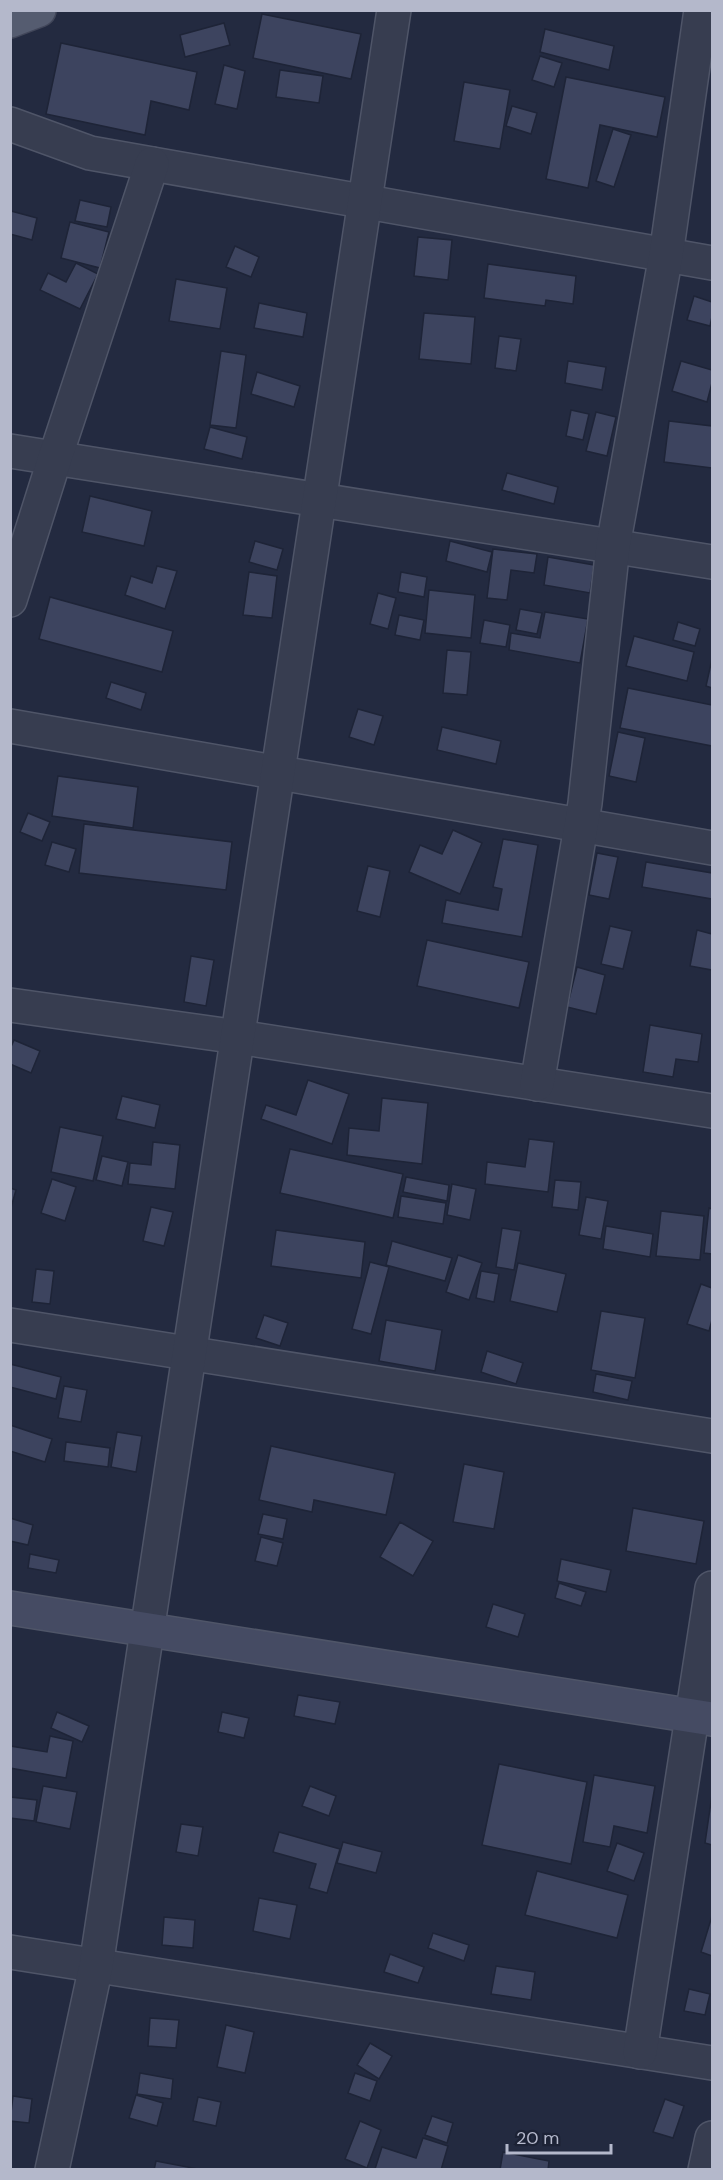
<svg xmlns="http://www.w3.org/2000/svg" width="723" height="2180" viewBox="0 0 723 2180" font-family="'DM Sans',sans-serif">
	<rect width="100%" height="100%" fill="#232a40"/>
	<g fill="#3d445f" stroke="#1e2437" stroke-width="1.5">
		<path d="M262,14L361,34L351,79L253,58Z"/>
		<path d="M224,23L230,45L185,57L180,35Z"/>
		<path d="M545,29L614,46L609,70L540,52Z"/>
		<path d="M61,43L197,72L189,110L151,101L145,135L46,114Z"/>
		<path d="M540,56L562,63L554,87L532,80Z"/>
		<path d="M224,65L245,71L237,109L215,104Z"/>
		<path d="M280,70L323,76L319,103L276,97Z"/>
		<path d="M566,77L665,97L657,137L600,125L588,188L546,179Z"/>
		<path d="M464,82L510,90L500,149L454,141Z"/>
		<path d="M512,106L537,113L531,134L506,126Z"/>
		<path d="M613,129L631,135L614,187L596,181Z"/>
		<path d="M80,200L111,207L107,227L75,221Z"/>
		<path d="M11,211L37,218L32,240L10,234Z"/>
		<path d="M70,222L109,232L100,268L61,258Z"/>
		<path d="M418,237L452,240L448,280L414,276Z"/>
		<path d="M235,246L259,257L251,277L226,267Z"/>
		<path d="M76,263L98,274L80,309L40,290L48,273L66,282Z"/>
		<path d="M488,264L576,276L573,304L546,300L545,306L484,298Z"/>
		<path d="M176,279L227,288L220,329L169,321Z"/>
		<path d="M694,296L712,302V317L710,326L687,320Z"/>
		<path d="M259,303L307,313L303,337L254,328Z"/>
		<path d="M424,313L475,317L471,364L419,359Z"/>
		<path d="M499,336L521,339L516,371L495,368Z"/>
		<path d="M221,351L246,355L236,428L210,425Z"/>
		<path d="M568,361L606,367L602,390L565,383Z"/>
		<path d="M681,361L712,370V383L707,402L672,391Z"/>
		<path d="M257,372L300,386L294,407L251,394Z"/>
		<path d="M571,410L589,414L583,440L566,436Z"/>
		<path d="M596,412L616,417L607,456L586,451Z"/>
		<path d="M669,421L712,426V468L664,462Z"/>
		<path d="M210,427L247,437L242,459L204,449Z"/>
		<path d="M507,473L558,487L554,504L502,490Z"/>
		<path d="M90,496L152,511L144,546L82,532Z"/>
		<path d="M255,541L283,549L277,570L249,562Z"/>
		<path d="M450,541L492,552L487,572L446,561Z"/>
		<path d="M493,549L537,554L534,573L511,570L507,600L487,598Z"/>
		<path d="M548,557L594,565L590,593L544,585Z"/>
		<path d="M157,566L177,571L165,609L125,595L131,576L152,583Z"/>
		<path d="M249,572L277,576L272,618L243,615Z"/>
		<path d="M401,572L427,577L424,597L398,592Z"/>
		<path d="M429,590L475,595L471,638L425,633Z"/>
		<path d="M378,593L396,598L388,629L370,624Z"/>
		<path d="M50,597L173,631L162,672L39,639Z"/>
		<path d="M520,609L542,613L537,634L516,630Z"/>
		<path d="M545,612L588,619L580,663L509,650L511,633L540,638Z"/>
		<path d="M399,615L424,620L420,640L395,635Z"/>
		<path d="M484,620L510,625L506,647L480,643Z"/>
		<path d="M678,622L700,629L695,646L673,640Z"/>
		<path d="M634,636L694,652L687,681L626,666Z"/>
		<path d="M447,650L471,652L467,695L443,693Z"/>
		<path d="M712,659V688L706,686Z"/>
		<path d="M111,682L146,693L141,710L106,698Z"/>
		<path d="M628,688L712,705V746L620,728Z"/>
		<path d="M358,709L383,716L374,745L349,737Z"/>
		<path d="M442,727L501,741L496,764L437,750Z"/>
		<path d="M618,732L645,738L636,782L609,776Z"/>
		<path d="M58,776L138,787L133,828L52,816Z"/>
		<path d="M28,813L50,822L42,841L20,832Z"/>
		<path d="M84,824L232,842L226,890L79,873Z"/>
		<path d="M453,830L482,843L460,894L409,872L420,845L442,854Z"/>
		<path d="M503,839L538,845L522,937L442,923L446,900L498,910L502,889L493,887Z"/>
		<path d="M52,842L76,849L69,872L45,865Z"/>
		<path d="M597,853L618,857L609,899L589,895Z"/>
		<path d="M646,862L712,873V899L642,887Z"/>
		<path d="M368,866L390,871L380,917L357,911Z"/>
		<path d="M610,926L632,931L623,969L601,964Z"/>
		<path d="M697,930L712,934V970L690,966Z"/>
		<path d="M427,940L529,962L519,1008L417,986Z"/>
		<path d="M191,956L214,960L206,1006L184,1002Z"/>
		<path d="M577,967L605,975L596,1014L567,1007Z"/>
		<path d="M650,1025L702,1034L698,1062L676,1059L673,1077L643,1072Z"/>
		<path d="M14,1040L40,1051L31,1073L10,1064V1049Z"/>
		<path d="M308,1080L349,1094L332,1144L261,1119L266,1105L296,1115Z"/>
		<path d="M122,1096L160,1105L155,1128L116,1119Z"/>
		<path d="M382,1098L428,1103L422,1164L347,1155L349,1128L379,1131Z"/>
		<path d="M60,1127L103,1136L93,1181L51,1172Z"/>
		<path d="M529,1139L554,1142L548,1192L485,1184L487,1162L525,1167Z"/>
		<path d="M153,1142L180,1145L175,1189L128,1184L130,1163L151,1165Z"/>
		<path d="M290,1149L403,1174L393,1218L280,1193Z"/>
		<path d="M102,1156L128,1162L122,1186L96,1180Z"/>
		<path d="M406,1177L449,1185L447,1201L403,1192Z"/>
		<path d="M52,1179L76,1187L65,1221L41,1213Z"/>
		<path d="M555,1180L581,1182L578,1210L552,1207Z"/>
		<path d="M452,1184L476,1189L470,1220L447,1215Z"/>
		<path d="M10,1188L16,1190L10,1211Z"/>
		<path d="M401,1196L446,1203L443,1224L398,1217Z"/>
		<path d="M586,1197L608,1201L601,1239L579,1235Z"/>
		<path d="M151,1207L173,1212L164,1246L143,1241Z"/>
		<path d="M709,1208L712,1209V1254L704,1253Z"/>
		<path d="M661,1211L704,1216L700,1260L656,1256Z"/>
		<path d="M606,1226L653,1234L650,1257L603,1249Z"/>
		<path d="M502,1228L521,1231L514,1270L496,1267Z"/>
		<path d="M276,1230L365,1242L361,1278L271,1266Z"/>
		<path d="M392,1241L452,1258L445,1281L386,1265Z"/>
		<path d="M458,1255L482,1263L469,1300L446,1292Z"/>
		<path d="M370,1262L389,1267L371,1334L352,1329Z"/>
		<path d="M518,1263L566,1274L557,1312L510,1301Z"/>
		<path d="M36,1269L54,1271L50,1304L32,1302Z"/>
		<path d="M481,1271L499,1274L494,1302L476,1298Z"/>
		<path d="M701,1284L712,1288V1320L709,1331L687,1324Z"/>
		<path d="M601,1311L645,1318L635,1378L591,1370Z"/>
		<path d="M264,1315L288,1323L280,1346L256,1338Z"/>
		<path d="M386,1320L442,1330L435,1371L379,1361Z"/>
		<path d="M487,1351L523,1363L516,1384L481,1372Z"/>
		<path d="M10,1364L61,1377L56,1399L10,1387Z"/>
		<path d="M596,1374L632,1381L628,1400L593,1392Z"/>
		<path d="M64,1386L87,1390L81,1422L58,1418Z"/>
		<path d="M10,1425L52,1439L45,1462L10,1451Z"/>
		<path d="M117,1432L142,1436L136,1472L111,1467Z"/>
		<path d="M66,1442L110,1448L108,1467L64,1461Z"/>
		<path d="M271,1446L395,1473L386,1515L314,1500L312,1512L259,1500Z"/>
		<path d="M464,1464L504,1472L494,1529L453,1522Z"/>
		<path d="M633,1508L704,1521L696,1564L626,1551Z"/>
		<path d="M263,1514L287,1519L283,1539L258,1534Z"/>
		<path d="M10,1518L33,1525L28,1545L10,1541Z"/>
		<path d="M400,1522L433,1541L413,1576L380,1557Z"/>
		<path d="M261,1537L283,1543L277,1566L255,1561Z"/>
		<path d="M30,1554L59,1560L56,1573L28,1568Z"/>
		<path d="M561,1559L611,1570L606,1592L557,1581Z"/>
		<path d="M559,1583L586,1592L581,1606L555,1598Z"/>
		<path d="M493,1604L525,1614L518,1637L486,1627Z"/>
		<path d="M298,1695L340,1702L335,1724L294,1716Z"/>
		<path d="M57,1712L89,1726L82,1742L51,1728Z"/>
		<path d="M222,1712L249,1718L244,1738L218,1732Z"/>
		<path d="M50,1736L73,1741L66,1778L10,1768V1746L47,1752Z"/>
		<path d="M499,1764L587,1782L571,1864L482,1845Z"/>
		<path d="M594,1775L655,1786L647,1833L614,1826L610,1847L583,1842Z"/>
		<path d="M43,1786L77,1792L70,1829L36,1822Z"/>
		<path d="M310,1786L336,1796L329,1816L302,1806Z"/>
		<path d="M712,1795V1845L705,1843Z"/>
		<path d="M10,1797L37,1800L34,1821L10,1818Z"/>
		<path d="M181,1824L203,1827L198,1856L176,1852Z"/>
		<path d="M279,1832L340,1849L327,1893L309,1888L316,1864L273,1852Z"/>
		<path d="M343,1842L382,1852L376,1873L337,1863Z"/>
		<path d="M617,1843L644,1853L634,1881L607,1871Z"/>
		<path d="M537,1871L628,1895L617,1938L525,1915Z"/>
		<path d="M259,1898L297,1905L290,1939L253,1931Z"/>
		<path d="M712,1916V1956L701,1952Z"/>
		<path d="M164,1917L195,1920L193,1948L162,1945Z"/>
		<path d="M433,1933L469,1945L464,1961L428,1948Z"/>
		<path d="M390,1954L424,1967L418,1983L384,1972Z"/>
		<path d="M496,1966L535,1972L531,2000L491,1994Z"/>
		<path d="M689,1989L710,1994L705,2015L684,2011Z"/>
		<path d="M150,2018L179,2020L176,2048L148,2046Z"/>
		<path d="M226,2025L254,2032L245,2073L217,2067Z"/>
		<path d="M370,2043L392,2056L379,2079L357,2065Z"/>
		<path d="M140,2073L173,2079L171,2099L137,2094Z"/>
		<path d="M355,2073L377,2081L370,2101L348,2093Z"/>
		<path d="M136,2095L163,2103L157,2126L129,2118Z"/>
		<path d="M13,2096L32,2099L29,2123L10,2121Z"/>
		<path d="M198,2097L221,2102L216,2126L193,2121Z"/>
		<path d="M665,2099L684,2106L673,2138L653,2132Z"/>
		<path d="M432,2116L453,2123L447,2143L425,2135Z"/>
		<path d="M360,2121L381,2130L367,2168L345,2159Z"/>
		<path d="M423,2138L448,2146L441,2170L375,2169L382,2147L416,2158Z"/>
		<path d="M503,2152L549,2161L548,2170H500Z"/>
		<path d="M156,2161L198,2169V2170H154Z"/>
	</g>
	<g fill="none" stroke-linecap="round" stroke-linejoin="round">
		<g stroke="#4f5568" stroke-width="36">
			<g id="street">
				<path d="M10,124L90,153L712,263"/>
				<path d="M10,451L712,562"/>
				<path d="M10,600L55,458L152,164"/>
				<path d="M10,726L712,848"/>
				<path d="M10,1005L238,1037L712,1111"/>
				<path d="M537,1084L585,803L613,546L666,255L701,10"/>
				<path d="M10,1325L712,1436"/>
				<path d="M10,1952L712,2063"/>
				<path d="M640,2052L712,1588"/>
				<path d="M52,2170L96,1966L394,10"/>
				<path d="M705,2170L712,2138"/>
			</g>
		</g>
		<g stroke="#4f5568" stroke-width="36">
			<path id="secondary" d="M10,1608L712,1719"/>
		</g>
		<g stroke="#414659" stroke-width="36">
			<path id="primary" d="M10,21L39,10"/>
		</g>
		<use href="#street" stroke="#373d50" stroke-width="33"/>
		<use href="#secondary" stroke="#454b63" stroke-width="33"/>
		<use href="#primary" stroke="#555c70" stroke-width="33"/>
	</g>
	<rect width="723" height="2180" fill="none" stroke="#b4b8cb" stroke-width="24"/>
	<path d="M507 2144v9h104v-9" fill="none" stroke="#b4b8cb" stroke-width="3"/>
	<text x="516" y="2144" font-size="18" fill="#b4b8cb" stroke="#1c2235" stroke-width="4.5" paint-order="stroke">20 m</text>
</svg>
